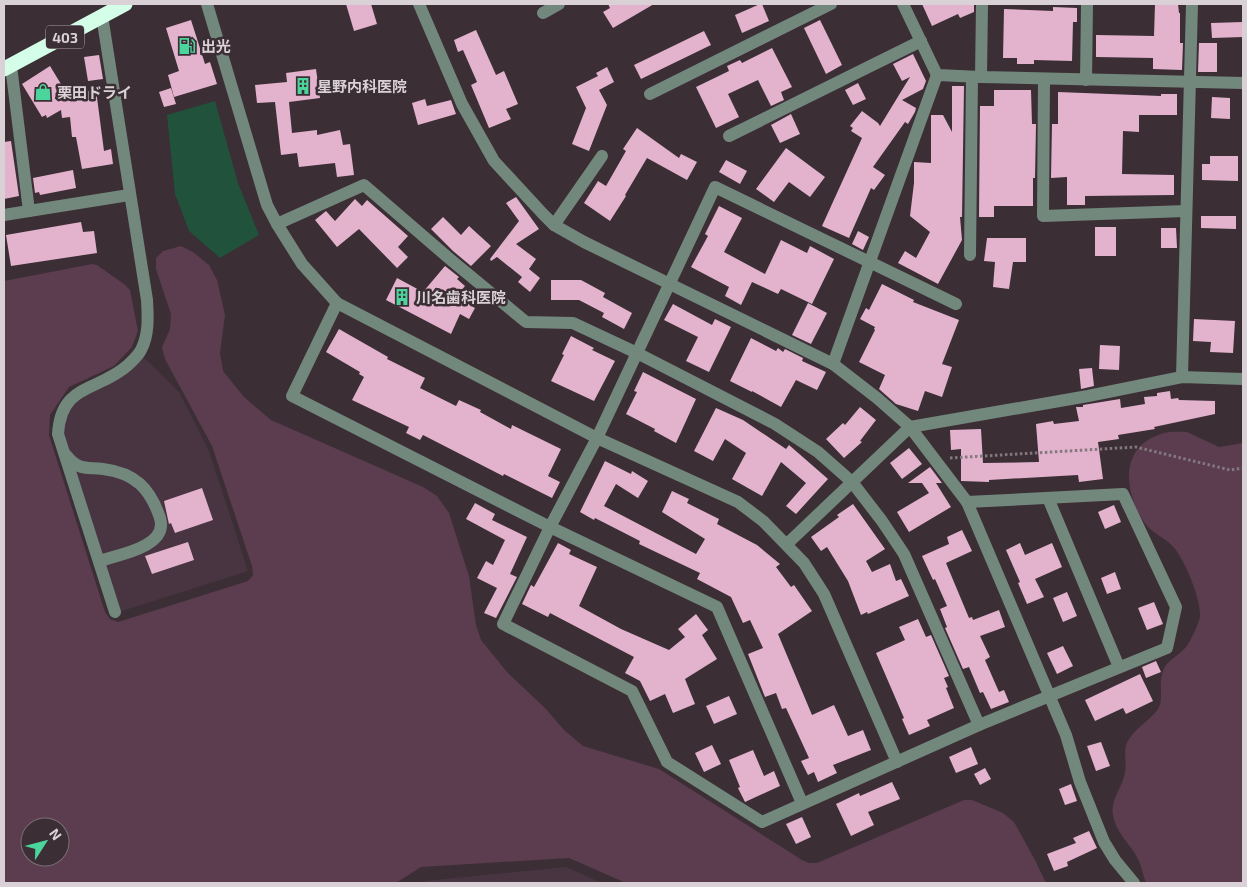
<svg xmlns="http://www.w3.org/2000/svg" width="1247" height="887" viewBox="0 0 1247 887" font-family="'Exo 2','Noto Sans JP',sans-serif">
	<rect width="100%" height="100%" fill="#3b2e35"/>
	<g fill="#493541">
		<path d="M143,357L179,392L209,451L248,571L119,612L62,434L67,409Z"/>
		<path d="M566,867L602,883H421L425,881Z"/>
	</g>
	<g fill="#5c3c4f" fill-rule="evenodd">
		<path d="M181,246L193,252L209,265L217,280L225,315L220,353L223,371L244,397L271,420L423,487L437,496L449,513L469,576L476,625L481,640L507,672L546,709L564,730L583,746L659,769L802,860L809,863H817L964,800H972L1003,813L1014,822L1035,860L1046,883H626L569,858L421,867L396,883H4V281L92,264L97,265L124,284L130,290L138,331L132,347L114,366L69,387L50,415L49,435L105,612L110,619L118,622L248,581L253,575L252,566L212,446L165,359L162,347L170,329L171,314L156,269V258L163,251ZM30,827H60V857H30Z"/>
		<path d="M1187,432L1219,447L1243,443V883H1146C1143,876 1142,868 1139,861C1132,845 1116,834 1113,815C1110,800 1123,787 1125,772C1127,761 1122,749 1129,739C1137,727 1150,720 1158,709C1165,698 1156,680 1166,665C1172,658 1180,654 1186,647C1190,643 1200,621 1200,616C1201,600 1186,563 1175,549C1167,538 1152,534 1144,522C1124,492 1119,447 1161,434C1169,431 1179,432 1187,432Z"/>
	</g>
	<path fill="#21523c" d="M215,101L238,183L259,235L220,258L189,231L175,194L167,115Z"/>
	<g fill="#e3b3ce">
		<path d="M346,4H371L377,24L354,31Z"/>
		<path d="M608,4H654L613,28L603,12L610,8Z"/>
		<path d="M760,4H762L769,21L742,33L735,15Z"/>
		<path d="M922,4H974V12L960,18L958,14L932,26Z"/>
		<path d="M1155,4H1178L1179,13H1180V43H1183L1182,70L1153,69V58L1096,57V35L1154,36Z"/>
		<path d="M1053,7L1077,8V22H1073L1072,61L1034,60V64H1017V58H1003L1004,9L1053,11Z"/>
		<path d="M191,20L205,64L210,62L217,84L174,97L168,75L179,71L166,28Z"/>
		<path d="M820,20L842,65L826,74L804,28Z"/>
		<path d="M1243,22V37L1212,38L1211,23Z"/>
		<path d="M476,30L496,75L504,71L518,104L506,109L511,119L489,128L471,85L477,82L463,50L458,52L454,40Z"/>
		<path d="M704,31L711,45L641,79L634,65Z"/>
		<path d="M1199,43H1217V72H1198Z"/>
		<path d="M772,48L792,87L781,92L784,100L771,106L758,80L728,94L739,117L716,128L696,87L729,71L727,66L740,60L742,63Z"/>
		<path d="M913,54L926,81L923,89L902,100L916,108L915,112L908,124L905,122L873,167L885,175L874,190L871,188L849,238L822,226L862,138L851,131L853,128L850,126L862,111L878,123L880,126L910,77L902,81L893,64Z"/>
		<path d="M99,55L103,79L88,81L84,57Z"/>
		<path d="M50,66L67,94L96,90L104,151L111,149L113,164L82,169L76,137H72L70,117L62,118L61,110L47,118L46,115L42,117L22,84Z"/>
		<path d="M607,67L614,82L599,90L607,105L589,151L572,144L586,108L576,87L598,76L596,73Z"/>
		<path d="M316,69L320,98L289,102L292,133L317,130V135L340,130L343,145L350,144L354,175L337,177L335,163L299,167L297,153L281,155L275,102L257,103L255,85L287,82L286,73Z"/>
		<path d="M858,83L866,99L853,105L845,90Z"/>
		<path d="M952,86H964L962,217H960L962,240L938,284L898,263L905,251L916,258L930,232L910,216L914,183V162L931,163V115H943L952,132Z"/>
		<path d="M171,88L176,104L164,107L159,92Z"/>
		<path d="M994,90H1031L1032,124H1036L1035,178H1033V206H994V217H979L980,106H994Z"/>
		<path d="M1058,92L1161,96V94H1177V115H1139V132L1123,131L1122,174L1174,175V195L1085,196V205H1067V177L1051,178L1052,124H1058Z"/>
		<path d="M1212,97L1230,98V119L1211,118Z"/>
		<path d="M425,99L427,106L451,100L456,114L418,125L412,103Z"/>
		<path d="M791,114L800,134L780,143L771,125Z"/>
		<path d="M637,128L679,158L681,154L697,162L687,180L647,158L625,195L626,196L610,221L584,203L598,181L606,186L626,151L623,149Z"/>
		<path d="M11,141L19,196L4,199V142Z"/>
		<path d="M786,148L825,177L810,197L789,182L774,202L756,189Z"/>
		<path d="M1210,156H1238V181L1202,180V164H1210Z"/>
		<path d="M726,160L747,171L740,184L719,172Z"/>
		<path d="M73,170L76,188L40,195L39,192L35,193L33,178Z"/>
		<path d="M516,197L539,229L516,244L536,259L529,269L540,278L530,292L518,282L522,277L497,257L491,261L490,259L519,221L506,203Z"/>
		<path d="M355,199L362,206L367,200L408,236L398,247L408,257L397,268L359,229L337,247L315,220L326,211L335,221Z"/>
		<path d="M719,206L742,218L724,252L765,274L781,240L807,253L810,246L834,259L812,304L781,289L778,294L752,282L741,305L725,296L729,287L691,267L708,236L705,234Z"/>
		<path d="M1201,216H1236V229L1201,228Z"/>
		<path d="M443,217L461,235L469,226L491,246L471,266L453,251L431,229Z"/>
		<path d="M81,222L83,232L94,231L97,253L11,266L6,235Z"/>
		<rect x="1095" y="227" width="21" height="29"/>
		<path d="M1161,228H1176L1177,248H1161Z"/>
		<path d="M858,231L869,237L863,250L852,244Z"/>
		<path d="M987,238H1026V262H1013L1009,289L993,287L995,262L984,261Z"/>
		<path d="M445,266L459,277L457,279L465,286L456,297L475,308L469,319L460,314L451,334L386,300L397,278L423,292Z"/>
		<path d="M551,280H581L605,293L603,297L632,313L624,329L602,317L604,313L579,300H551Z"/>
		<path d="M882,284L914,300L913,302L959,320L942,364L952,367L942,397L925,391L918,411L896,404L879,389L885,375L859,362L875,330L874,329L875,327L860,319L866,308L869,310Z"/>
		<path d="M808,303L827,313L811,344L792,335Z"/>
		<path d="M673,304L712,325L715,319L731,327L709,372L686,361L698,337L664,320Z"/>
		<path d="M1194,319L1235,321L1233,353L1210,352L1211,342L1193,341Z"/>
		<path d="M339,329L388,357L387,359L425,378L420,388L456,406L459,400L481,410L480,412L511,429L512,425L561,449L548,476L560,482L552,498L504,474L503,476L423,435L420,440L406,433L409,427L352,400L364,377L359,374L360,372L326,352Z"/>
		<path d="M571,336L594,348L592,350L615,361L594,401L551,381L564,355L562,354Z"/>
		<path d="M751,338L776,351L778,348L783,352L785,349L803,358L802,361L826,372L817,390L796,380L781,407L752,391V392L730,381Z"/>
		<path d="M1100,345L1120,346L1119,370L1099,369Z"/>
		<path d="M1092,368L1094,386L1081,389L1079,369Z"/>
		<path d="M643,372L696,399L676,443L654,431L655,429L626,414L637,392L634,391Z"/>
		<path d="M1170,391L1171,399L1178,398L1179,400L1215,401V414L1154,427L1155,429L1118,435L1119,439L1098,442L1103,479L1079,482L1078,475L989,480V482L961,481V449L951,450L950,430L981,429L983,463L1039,462L1036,424L1053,421L1054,424L1079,421L1076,407H1083V405L1120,399L1121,408L1145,404L1144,397L1157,396V393Z"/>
		<path d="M860,407L876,420L860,441L862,442L844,458L826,439L843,423L845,425Z"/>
		<path d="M716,408L743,420L786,449L789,445L828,479L796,514L786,506L806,483L781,462L762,496L732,479L746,453L725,439L713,461L694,451Z"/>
		<path d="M909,448L922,464L902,479L890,463Z"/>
		<path d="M605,461L631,474L632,471L648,481L638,498L616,484L604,506L696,554L705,539L662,512L672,491L689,499L687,503L719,519L717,524L757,545L780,564L776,567L791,587L794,585L812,611L778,634L812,715L834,705L848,736L863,730L871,750L833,765L837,773L818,782L814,772L808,775L801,761L809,758L786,708L782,709L776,693L765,697L748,654L763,648L750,620L743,623L731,597L697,579L700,573L639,544L640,541L595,518L594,520L580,512Z"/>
		<path d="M930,467L942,483H936L951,507L909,532L897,512L929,493L922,483H908Z"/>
		<path d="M202,488L213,520L175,533L171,523L169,524L164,501Z"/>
		<path d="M475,503L495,514L492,520L527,537L510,574L517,577L496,618L484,613L497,588L477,578L486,561L493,565L505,540L466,519Z"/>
		<path d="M853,504L885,549L866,561L872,572L890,564L896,581L901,579L909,596L868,614L867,612L861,615L848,581L827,547L821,551L811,537L839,517L837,515Z"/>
		<path d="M1114,505L1121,522L1105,529L1098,512Z"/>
		<path d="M962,530L972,551L946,563L969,618L972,617L973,620L999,610L1005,627L980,636L990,657L985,660L999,692L1004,690L1009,702L991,709L983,692L980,693L969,667L963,669L945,628L947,627L940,609L947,606L935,579L933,580L922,556L949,544L947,537Z"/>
		<path d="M188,542L194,560L152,574L145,556Z"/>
		<path d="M558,543L571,550L569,554L597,567L579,606L621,629L669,650L685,637L678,629L696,614L708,630L702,635L717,659L685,679L695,704L673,713L665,694L650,701L640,681L625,673L634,657L550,613L548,617L522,604L531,585L534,587Z"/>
		<path d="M1020,543L1025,555L1052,543L1062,567L1035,579L1044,597L1027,604L1018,583L1020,582L1006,550Z"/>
		<path d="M1115,572L1121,589L1107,594L1101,578Z"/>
		<path d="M1067,592L1077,616L1063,622L1053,598Z"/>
		<path d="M1154,602L1163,624L1147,630L1138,608Z"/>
		<path d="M918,619L926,637L931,635L949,676L944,678L948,687L946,688L954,708L927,720L930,726L909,735L902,719L904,718L876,653L905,640L899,627Z"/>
		<path d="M1063,646L1073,666L1057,674L1047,653Z"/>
		<path d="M1156,661L1161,672L1146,678L1142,667Z"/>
		<path d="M1140,674L1153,701L1126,714L1123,708L1095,721L1085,700Z"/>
		<path d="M729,696L737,714L714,724L706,706Z"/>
		<path d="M1101,742L1110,766L1096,771L1087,746Z"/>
		<path d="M712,745L721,764L704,772L695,753Z"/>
		<path d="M971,747L978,764L956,773L949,757Z"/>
		<path d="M753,750L764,776L774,771L780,786L745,802L738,788L740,787L729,760Z"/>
		<path d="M985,768L991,779L980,785L974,774Z"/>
		<path d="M892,782L900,799L868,812L874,825L851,836L836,804L859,793L860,796Z"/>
		<path d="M1071,784L1077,801L1065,805L1059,789Z"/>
		<path d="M802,817L811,837L796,844L786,824Z"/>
		<path d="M1089,831L1097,848L1067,862L1068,866L1054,871L1047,854L1076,843L1073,838Z"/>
	</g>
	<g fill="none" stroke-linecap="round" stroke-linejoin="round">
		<path stroke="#83787e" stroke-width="3" stroke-dasharray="2.5 2.5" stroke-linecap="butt" d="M950,458L1136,447L1230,470L1243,468"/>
		<g stroke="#73887d" stroke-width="12">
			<path d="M207,4L267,205L277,224L302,264L337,303L597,438L738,502L763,521L804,563L824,594L897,762"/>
			<path d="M419,4L462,104L494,161L543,214L554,225L584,242L833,364L877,398L910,427L967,502L1066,735L1080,782L1104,842L1115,860L1134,883"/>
			<path d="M903,4L937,75L981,77L1243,83"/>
			<path d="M543,13L559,4"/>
			<path d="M102,16L147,300C148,317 149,335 141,350C138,356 132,361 128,365C98,392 61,383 58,434L115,612"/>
			<path d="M11,66L29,211"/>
			<path d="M981,77L982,4"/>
			<path d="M1044,79L1043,216L1186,211"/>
			<path d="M1086,80L1087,4"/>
			<path d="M650,94L831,4"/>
			<path d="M729,136L921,41"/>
			<path d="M4,215L129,195"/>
			<path d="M277,224L364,185L451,260L526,322L573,323L637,353L775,424L818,452L852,482L882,521L904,554L979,725"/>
			<path d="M554,225L602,156"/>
			<path d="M970,255L972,77"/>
			<path d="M337,303L292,396L550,527L717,607L802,803"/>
			<path d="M956,304L715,187L597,438L550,527L503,624L632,691L667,762L762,822L979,725L1167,648L1176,607L1123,494L967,502"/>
			<path d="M833,364L937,75"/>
			<path d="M1182,377L1192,4"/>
			<path d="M66,455C79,471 85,467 103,469C135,473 150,488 160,518C169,547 118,555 99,561"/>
			<path d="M1048,498L1119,667"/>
			<path d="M787,544L910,427L1088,396L1182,377L1243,379"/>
		</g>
		<path stroke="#d4fee8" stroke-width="15" d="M4,69L125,4"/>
	</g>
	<defs>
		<g id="fuel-bare" transform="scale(1.35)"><path d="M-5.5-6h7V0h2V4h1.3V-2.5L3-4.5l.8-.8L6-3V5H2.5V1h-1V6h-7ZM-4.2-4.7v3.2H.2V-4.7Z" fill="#4bd49b" stroke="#3b2e35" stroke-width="2.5" paint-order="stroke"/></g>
		<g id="building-bare" transform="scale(1.35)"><path d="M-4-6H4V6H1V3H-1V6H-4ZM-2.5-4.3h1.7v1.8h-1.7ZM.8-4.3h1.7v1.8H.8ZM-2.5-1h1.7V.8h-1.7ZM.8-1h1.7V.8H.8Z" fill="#4bd49b" stroke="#3b2e35" stroke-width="2.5" paint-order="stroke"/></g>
		<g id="shop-bare" transform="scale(1.35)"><path d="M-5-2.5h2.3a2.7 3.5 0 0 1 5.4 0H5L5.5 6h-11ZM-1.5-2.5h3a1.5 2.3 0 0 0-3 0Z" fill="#4bd49b" stroke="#3b2e35" stroke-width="2.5" paint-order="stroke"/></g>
	</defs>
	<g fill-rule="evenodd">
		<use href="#fuel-bare" x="187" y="46"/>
		<use href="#building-bare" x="303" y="86"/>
		<use href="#shop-bare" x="43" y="92"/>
		<use href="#building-bare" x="402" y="297"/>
	</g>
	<g text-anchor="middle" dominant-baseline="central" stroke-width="5" stroke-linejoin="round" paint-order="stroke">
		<rect fill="#3b2e35" stroke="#aaa0a6" stroke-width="1" x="46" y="25.5" width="38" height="23" rx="4"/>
		<g font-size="14" font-weight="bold" fill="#dad1d6">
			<text x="65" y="37">403</text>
		</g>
		<g font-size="15" font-weight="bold" fill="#dad1d6" stroke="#3b2e35" text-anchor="start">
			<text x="201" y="46">出光</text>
			<text x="317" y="86">星野内科医院</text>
			<text x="57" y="92">栗田ドライ</text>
			<text x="416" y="297">川名歯科医院</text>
		</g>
	</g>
	<rect width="1247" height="887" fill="none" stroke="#dad1d6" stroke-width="10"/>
	<g transform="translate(45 842) rotate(54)"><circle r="24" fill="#3b2e35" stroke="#7b6f75"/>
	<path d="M0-4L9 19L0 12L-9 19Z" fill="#4bd49b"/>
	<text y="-8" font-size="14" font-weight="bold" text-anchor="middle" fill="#dad1d6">N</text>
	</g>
</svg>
